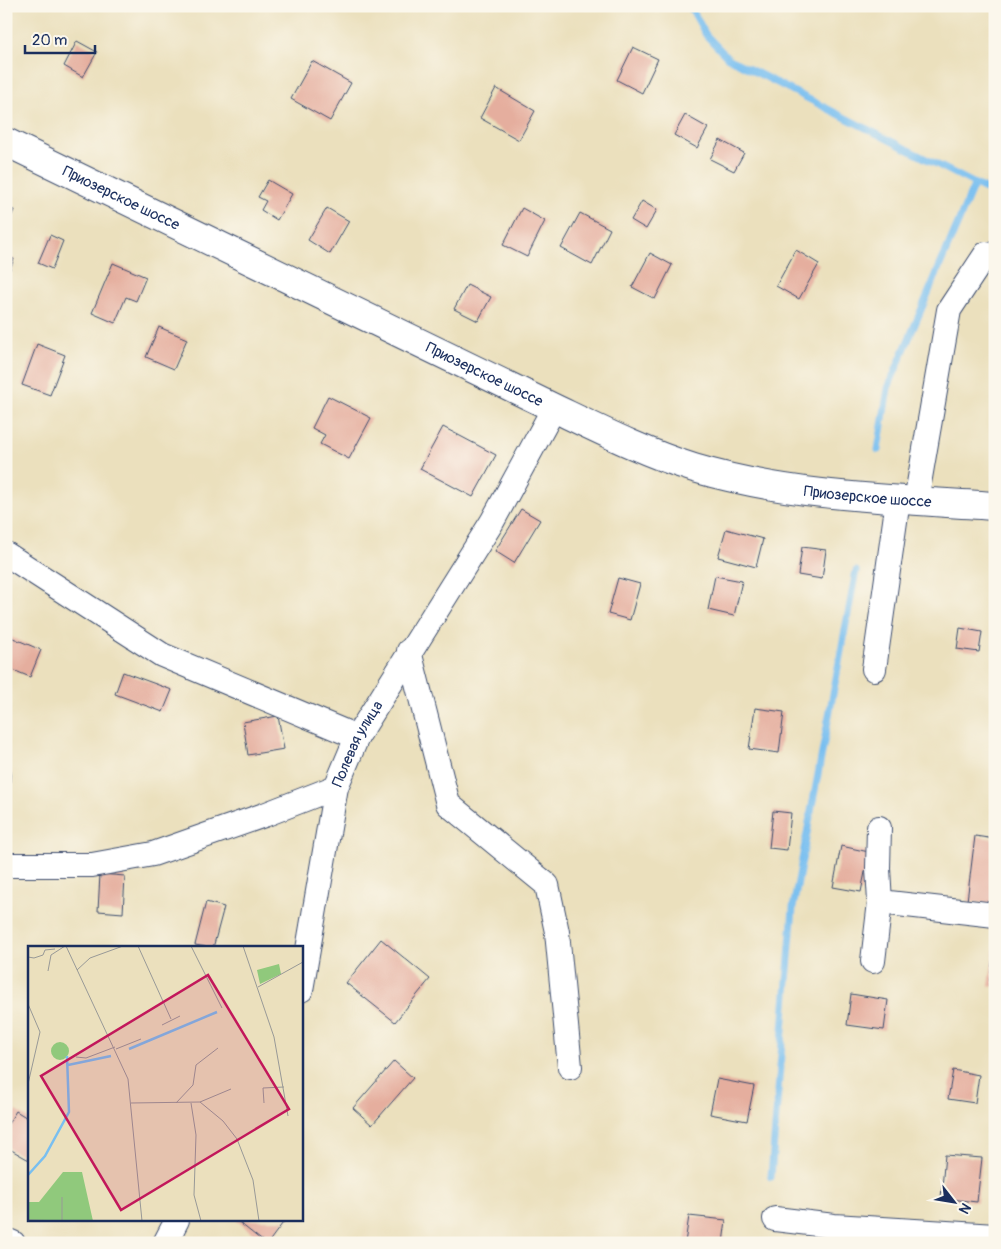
<svg xmlns="http://www.w3.org/2000/svg" width="1001" height="1249" viewBox="0 0 1001 1249" font-family="Pangolin,sans-serif">
	<rect width="100%" height="100%" fill="#fbf7ec"/>
	<filter id="ink" filterUnits="userSpaceOnUse"><feTurbulence type="fractalNoise" baseFrequency=".02" numOctaves="2"/><feDisplacementMap in="SourceGraphic" scale="10" xChannelSelector="R" yChannelSelector="G"/><feConvolveMatrix kernelMatrix="1 2 1 2 8 2 1 2 1" color-interpolation-filters="sRGB"/></filter>
	<filter id="wash" filterUnits="userSpaceOnUse"><feTurbulence type="fractalNoise" baseFrequency=".0096" numOctaves="4" result="noise"/><feDisplacementMap in="SourceGraphic" scale="20" xChannelSelector="R" yChannelSelector="G"/><feGaussianBlur stdDeviation="1.12" result="paint"/><feColorMatrix in="noise" values="0 0 0 0 0 0 0 0 0 0 0 0 0 0 0 0 0 1.4 0 .05"/><feComposite in="paint" operator="in"/></filter>
	<g filter="url(#wash)">
		<rect width="100%" height="100%" fill="#ebe0bd"/>
		<g fill="none" stroke-linecap="round" stroke-linejoin="round">
			<g stroke="#79bff0" stroke-width="7">
				<path d="M690,6L706,35L728,58L995,194"/>
				<path d="M878,450L888,388L974,185"/>
				<path d="M771,1177L793,908L856,571"/>
			</g>
		</g>
		<g id="blocks">
			<g fill="#e5ae9e">
				<path d="M77,41L97,52L83,77L64,66Z"/>
				<path d="M633,47L658,59L642,93L617,80Z"/>
				<path d="M312,61L351,83L330,121L291,99Z"/>
				<path d="M496,88L535,111L519,140L480,118Z"/>
				<path d="M685,115L708,128L697,148L674,135Z"/>
				<path d="M720,140L744,153L734,171L710,159Z"/>
				<path d="M268,180L292,194L277,220L261,210L266,201L258,197Z"/>
				<path d="M642,201L657,210L646,229L631,220Z"/>
				<path d="M6,207L14,210L6,230Z"/>
				<path d="M327,208L349,221L330,254L308,240Z"/>
				<path d="M522,208L545,221L527,257L503,245Z"/>
				<path d="M580,213L610,229L592,265L561,248Z"/>
				<path d="M50,235L63,241L52,269L38,263Z"/>
				<path d="M796,250L819,264L799,299L776,286Z"/>
				<path d="M650,253L672,265L655,299L632,287Z"/>
				<path d="M6,256L14,259L6,279Z"/>
				<path d="M113,263L146,277L136,301L126,297L115,323L92,313Z"/>
				<path d="M467,285L491,297L478,321L454,309Z"/>
				<path d="M159,327L187,339L174,369L146,357Z"/>
				<path d="M37,344L65,355L50,395L22,385Z"/>
				<path d="M328,396L371,418L349,459L320,444L325,435L312,428Z"/>
				<path d="M443,427L496,455L473,497L420,469Z"/>
				<path d="M521,509L540,520L514,563L495,551Z"/>
				<path d="M726,529L763,539L756,567L718,557Z"/>
				<path d="M802,547L826,550L822,579L798,575Z"/>
				<path d="M715,576L742,581L734,616L708,610Z"/>
				<path d="M618,578L640,584L630,620L608,614Z"/>
				<path d="M960,628L982,632L979,652L957,649Z"/>
				<path d="M6,635L41,650L30,677L6,667Z"/>
				<path d="M123,672L172,690L163,712L115,694Z"/>
				<path d="M755,708L784,712L779,753L749,749Z"/>
				<path d="M278,716L284,749L248,755L243,722Z"/>
				<path d="M6,769L11,770L8,805H6Z"/>
				<path d="M773,811L791,813L787,850L769,848Z"/>
				<path d="M975,836L995,839L994,905L967,901Z"/>
				<path d="M841,846L869,852L861,892L833,887Z"/>
				<path d="M100,874L125,876L123,913L98,911Z"/>
				<path d="M206,902L224,907L213,948L195,945Z"/>
				<path d="M381,939L430,979L395,1022L346,983Z"/>
				<path d="M994,949H995V987L989,986Z"/>
				<path d="M851,994L888,1000L884,1030L847,1025Z"/>
				<path d="M394,1061L413,1078L372,1125L353,1108Z"/>
				<path d="M953,1070L979,1075L975,1103L948,1099Z"/>
				<path d="M717,1079L754,1086L747,1121L710,1114Z"/>
				<path d="M16,1111L29,1119V1160L6,1147V1127Z"/>
				<path d="M945,1155L982,1158L977,1202L941,1198Z"/>
				<path d="M689,1216L726,1220L723,1243H685Z"/>
				<path d="M236,1220H285L268,1243H265Z"/>
			</g>
		</g>
	</g>
	<g filter="url(#ink)">
		<use href="#blocks" fill-opacity="0" stroke="#3a4a6c" stroke-width="1"/>
		<g fill="none" stroke-linecap="round" stroke-linejoin="round">
			<g stroke="#3a4a6c" stroke-width="26">
				<g id="minor">
					<path d="M916,501L949,310L986,254"/>
					<path d="M6,554L162,655L357,737"/>
					<path d="M409,651L448,804L547,885L557,932L570,1067"/>
					<path d="M874,669L898,500"/>
					<path id="s1" d="M6,865H92L153,854L264,815L336,787L357,737L492,522L554,408"/>
					<path d="M880,902L995,915"/>
					<path d="M873,961L880,902L878,868L879,828"/>
					<path d="M301,990L336,787"/>
					<path d="M775,1219L834,1226L995,1236"/>
					<path d="M6,1240L13,1243"/>
					<path d="M165,1243L177,1220"/>
				</g>
			</g>
			<g stroke="#3a4a6c" stroke-width="30">
				<g id="major">
					<path id="s2" d="M6,142L554,408C600,430 646,453 694,468C791,497 894,499 995,506"/>
				</g>
			</g>
			<use href="#minor" stroke="#fff" stroke-width="24"/>
			<use href="#major" stroke="#fff" stroke-width="28"/>
		</g>
	</g>
	<g text-anchor="middle" dominant-baseline="central" stroke-width="4" stroke-linejoin="round" paint-order="stroke">
		<g font-size="15" fill="#1b2f5e" stroke="#fbf7ec">
			<text stroke="none"><textPath href="#s2" startOffset="128">Приозерское шоссе</textPath></text>
			<text stroke="none"><textPath href="#s2" startOffset="532">Приозерское шоссе</textPath></text>
			<text stroke="none"><textPath href="#s2" startOffset="938">Приозерское шоссе</textPath></text>
			<text stroke="none"><textPath href="#s1" startOffset="391">Полевая улица</textPath></text>
		</g>
	</g>
	<g transform="translate(28 946)">
		<rect width="275" height="275" fill="#ebe0bd"/>
		<path d="M251,18L253,28L232,38L229,24ZM23 105a9 9 0 1 1 18 0a9 9 0 1 1-18 0ZM35,226H54L65,275H0V256H11Z" fill="#90c97c"/>
		<path fill="none" stroke="#79bff0" stroke-width="2.5" d="M101,103L189,66M40,119L83,110M0,229L17,210L41,166L39,110"/>
		<path fill="none" stroke="#989997" stroke-width="1" d="M38,0L100,133L114,275M110,0L143,73M163,0L194,62M215,0L246,91L260,170M0,11L6,12L15,9L17,4L27,3M49,24L62,12L95,0M20,25L23,9L37,0M230,41L275,16M0,58L12,86L0,138M134,79L152,70M88,103L113,93M48,111L58,112L87,101M172,156L203,143M103,157L172,156L195,175L209,193L225,234L231,275M148,157L165,139L168,119L190,102M163,157L168,189L166,249L173,275M236,157L235,142L256,141M34,251V274M0,274L36,275"/>
		<path fill="#c2185b" fill-opacity="0.15" stroke="#c2185b" stroke-width="2.5" d="M180,29L261,163L93,264L13,130Z"/>
		<rect width="275" height="275" fill="none" stroke="#1b2f5e" stroke-width="2.5"/>
	</g>
	<rect width="1001" height="1249" fill="none" stroke="#fbf7ec" stroke-width="25"/>
	<g transform="translate(954 1202) rotate(121)" stroke="#fbf7ec" stroke-width="4" paint-order="stroke">
	<path d="M0-4L9 19L0 12L-9 19Z" fill="#1b2f5e"/>
	<text y="-8" font-size="14" font-weight="bold" text-anchor="middle" fill="#1b2f5e">N</text>
	</g>
	<path d="M25 45v8h70v-8" fill="none" stroke="#1b2f5e" stroke-width="2.5"/>
	<text x="32" y="45" font-size="15" fill="#1b2f5e" stroke="#fbf7ec" stroke-width="4" paint-order="stroke">20 m</text>
</svg>
